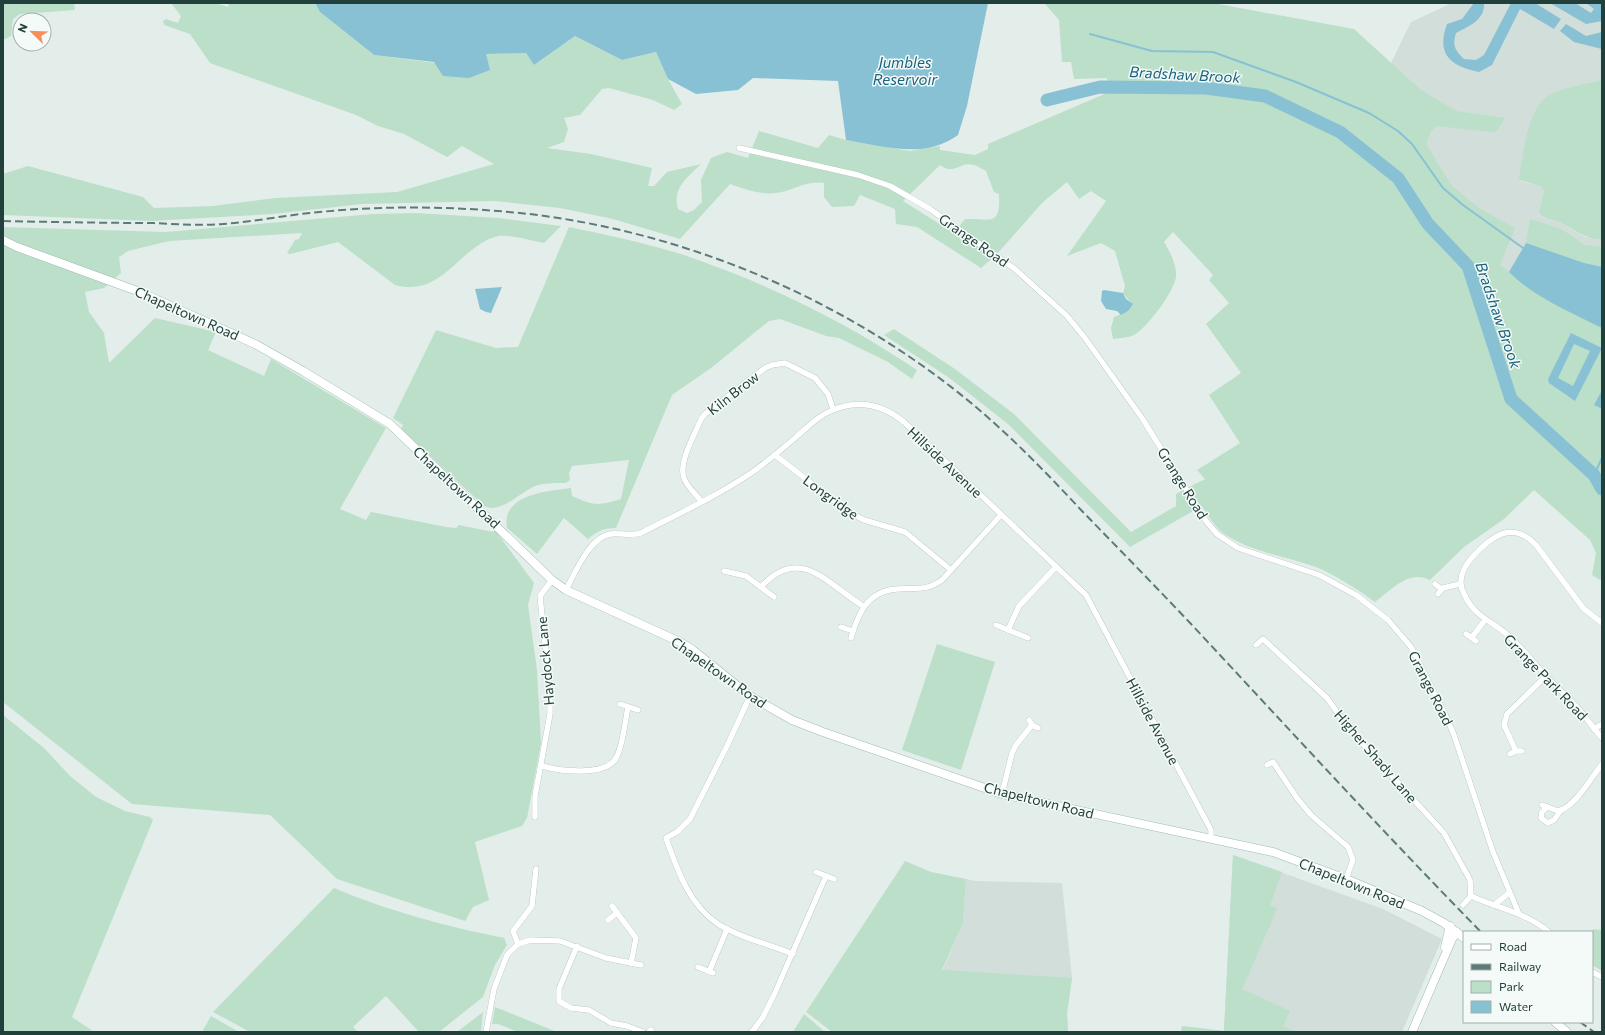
<svg xmlns="http://www.w3.org/2000/svg" width="1605" height="1035" viewBox="0 0 1605 1035" font-family="Commissioner,sans-serif">
	<rect width="100%" height="100%" fill="#e3eeea"/>
	<g fill="#d1ded9">
		<path d="M1452,3H1602V86L1519,181L1540,186L1544,191L1539,213L1542,217L1557,221L1585,237L1602,239V435L1406,138L1391,63L1411,22Z"/>
		<path d="M1233,855L1383,909L1442,939L1402,1032H1181L1182,1026L1224,1031Z"/>
		<path d="M966,879L975,881L1062,883L1072,978L1067,1013L1068,1032H916L963,923Z"/>
	</g>
	<g fill="#bbdfc9" fill-rule="evenodd">
		<path d="M3,3H74L75,10L20,14L13,19L11,36L3,40Z"/>
		<path d="M171,3H215L228,7L229,3H315L320,12L374,55L489,70L485,54L526,53L534,65L575,36L622,60L656,52L668,79L682,104L674,110L653,100L609,88L602,89L580,115L564,118L568,129L564,142L547,148L591,154L652,168L648,186H654L667,172L701,164C687,178 672,188 678,209L687,213L694,210L702,202L701,180L711,158L727,152L748,158L759,131L818,148L829,135L846,140L910,151L940,146V150L975,155L988,149V144L1109,92L1107,78L1074,79L1071,62H1062L1059,20L1044,3H1213L1354,29L1421,90L1456,111L1505,118L1497,131L1490,132L1437,126L1431,131L1426,144L1452,186L1479,208L1515,228L1500,265L1509,272L1526,243L1530,219L1561,229L1585,245L1602,247V581L1592,575L1596,553L1590,540L1534,490L1504,519L1464,547L1430,580C1409,569 1391,590 1375,602C1359,590 1341,579 1323,570C1290,556 1253,554 1223,533C1214,526 1208,515 1202,506L1130,547L1008,424L948,377L884,335L894,329L955,369L1014,414L1131,532L1176,506V494L1205,479L1197,470L1240,443L1209,395L1241,373L1206,324L1229,303L1209,280L1213,275L1173,232L1164,242C1170,252 1177,265 1176,277C1174,292 1147,328 1134,335C1128,338 1119,338 1113,339L1111,328L1114,317L1128,311L1130,302L1123,293L1125,286L1115,251L1101,243L1067,256L1106,201L1091,191L1079,199L1067,182L1043,202L996,255L981,268L917,227L896,224L895,209L860,195L854,206L832,207L824,197V183C806,180 793,191 776,193C760,195 745,189 730,184L680,239L613,219L560,208L495,201L362,204L273,214L152,221L3,215V174L28,166L143,197L154,208L213,206L275,198L397,192L494,164L462,146L447,157L404,134L378,126L356,115L210,63L190,34L164,25L163,21L166,19L178,23L181,16ZM940,165C956,176 959,161 974,165C978,166 982,169 986,171L994,192L999,194C1001,228 990,218 965,219L954,233L903,201Z"/>
		<path d="M1602,80V239C1585,240 1574,229 1559,222C1551,218 1544,220 1539,213L1544,191L1540,186L1519,180C1523,156 1527,106 1551,94C1567,87 1586,84 1602,80Z"/>
		<path d="M416,213L499,218L561,226L544,243C533,241 508,234 498,236C459,246 443,298 395,285L338,242L290,254L287,253L295,240L299,239L302,233L169,241L128,251L119,257L121,273L104,288L85,292L89,312L104,333L109,363L155,318L216,332L208,350L264,376L271,359L386,428L340,509L366,520L371,512L446,527L456,528L459,525L493,532L495,530L534,583L528,605L537,670L541,743L527,818L522,826L475,842L489,900L473,907L465,921L337,879L270,815L132,804L3,702V227L166,232L373,214Z"/>
		<path d="M569,227C607,235 646,243 684,255C766,283 845,321 917,370L912,379L888,362L839,338L826,336L780,319L769,321L711,368L672,395L616,528C604,528 597,531 588,539L564,518L537,554L507,528C501,494 548,491 571,488L572,496C595,506 597,506 621,499L629,460L572,466L569,473L570,480L566,483C557,483 546,483 538,485C521,490 502,515 484,506L401,429L403,425L393,418L436,330L496,348L518,347Z"/>
		<path d="M937,644L995,662L961,770L902,750Z"/>
		<path d="M3,715L44,748L70,776L96,797L125,811L150,817L153,820L72,1017L94,1032H3Z"/>
		<path d="M1233,855L1282,872L1270,905L1277,909L1242,989L1290,1011L1283,1026L1296,1032H1181L1182,1026L1224,1031Z"/>
		<path d="M905,861L931,872L966,879L963,923L942,970L1072,978L1067,1013L1068,1032H832L806,1012Z"/>
		<path d="M334,888C385,910 449,927 504,938L507,945L495,965L483,997L439,1032H419L386,996L353,1027L358,1032H250L213,1012Z"/>
		<path d="M1594,929L1602,930V971L1592,965V932H1590Z"/>
		<path d="M495,1007L557,1032H518L498,1024H492Z"/>
		<path d="M483,1012L481,1032H457Z"/>
		<path d="M804,1014L825,1032H793Z"/>
		<path d="M211,1016L239,1032H202Z"/>
	</g>
	<g fill="#89c1d4" fill-rule="evenodd">
		<path d="M315,3H988L967,106L958,135C924,160 884,146 846,140L838,81L753,78L738,90L696,94L668,79L656,52L622,60L575,36L534,65L526,53L486,54L490,70L469,78L443,76L434,62L374,55L320,12Z"/>
		<path d="M1474,3H1484C1485,20 1469,26 1456,33C1452,46 1455,50 1464,59L1476,60L1484,55L1511,3H1535L1561,19L1554,29L1520,9L1492,65L1479,72C1450,66 1436,54 1447,24L1462,19Z"/>
		<path d="M1550,3H1575L1591,13L1594,9L1586,3H1602V21L1586,24Z"/>
		<path d="M1566,24L1586,36L1602,32V49L1574,42L1560,31Z"/>
		<path d="M1526,243L1584,263L1602,267V328C1570,312 1534,297 1509,272Z"/>
		<path d="M502,287L491,313L486,312L480,309L475,289Z"/>
		<path d="M1104,290L1123,293L1126,299L1133,304L1128,311L1121,315L1117,311L1106,309L1101,301L1102,291Z"/>
		<path d="M1571,333L1602,348L1575,401L1549,383L1548,379ZM1574,344L1590,351L1573,386L1558,378Z"/>
		<path d="M1602,390V409L1594,405Z"/>
	</g>
	<g fill="none" stroke-linecap="round" stroke-linejoin="round">
		<g stroke="#89c1d4" stroke-width="2">
			<path d="M3,4L5,3"/>
			<path d="M1090,34L1152,51L1213,52L1296,82L1369,113L1398,131L1412,144L1443,188L1463,205L1523,248"/>
			<path d="M1594,475L1602,458"/>
		</g>
		<path stroke="#89c1d4" stroke-width="13" d="M1047,100L1100,87L1206,88L1265,96L1340,132L1398,178L1428,224L1468,266L1511,399L1594,475L1602,489"/>
		<g stroke="#a5b6b2" stroke-width="6">
			<g id="street">
				<path d="M739,148L858,175L890,186L930,209L1015,269L1067,316L1085,338L1142,418L1206,521L1217,534L1238,548L1319,575L1356,595L1388,620L1411,647L1445,714L1454,735L1493,852L1519,914"/>
				<path d="M775,455L847,511L864,520L905,532L951,570"/>
				<path d="M701,501C696,494 687,487 684,478C678,463 695,434 701,419L705,414L765,368L772,365L785,363L815,378L828,394L833,409"/>
				<path d="M724,571L746,576L774,597"/>
				<path d="M1435,584L1441,589"/>
				<path d="M761,587C800,544 827,584 863,606"/>
				<path d="M566,590C575,573 590,536 611,534C621,533 631,536 641,533C678,514 717,496 751,473C767,462 782,449 796,437C808,427 819,415 833,410C859,399 883,405 904,422L1086,595L1211,830V838"/>
				<path d="M1438,594L1443,588L1460,584"/>
				<path d="M1602,623L1584,609L1536,545C1516,524 1498,531 1479,550C1467,562 1455,577 1464,594C1475,618 1493,621 1510,637C1522,648 1533,662 1545,675C1555,686 1567,696 1577,707C1586,717 1593,728 1602,738"/>
				<path d="M996,625L1028,638"/>
				<path d="M841,627L853,631"/>
				<path d="M1008,630L1019,606L1056,567"/>
				<path d="M1466,634L1476,641"/>
				<path d="M1472,637L1485,620"/>
				<path d="M851,638C858,613 868,591 897,589C917,587 924,592 942,580L1001,515"/>
				<path d="M1256,645L1263,639L1327,698L1349,729L1444,833L1470,880L1471,896L1463,905"/>
				<path d="M750,696L727,746L690,819L677,832L666,838C677,869 689,905 718,924C740,938 769,944 793,954"/>
				<path d="M620,704L638,710"/>
				<path d="M1029,720L1032,725L1038,728"/>
				<path d="M1594,729L1602,724"/>
				<path d="M1516,751L1504,725L1507,714L1546,676"/>
				<path d="M1510,754L1516,751H1522"/>
				<path d="M1267,765L1273,762L1297,798L1311,815L1348,847L1353,860L1346,879"/>
				<path d="M542,766C559,771 605,777 616,758C623,746 625,721 628,707"/>
				<path d="M1002,794L1012,753L1016,745L1032,725"/>
				<path d="M1542,805L1558,811C1574,808 1592,777 1602,764"/>
				<path d="M1547,807L1542,812L1541,818L1548,823L1554,820L1561,810"/>
				<path d="M535,817V796L550,714V693L540,596L552,580"/>
				<path d="M816,872L834,879"/>
				<path d="M1471,896C1497,908 1527,913 1549,932"/>
				<path d="M1494,905L1509,893"/>
				<path d="M612,906L636,938L631,963"/>
				<path d="M608,920L617,913"/>
				<path d="M518,944L513,931L532,906L536,869"/>
				<path d="M577,946L559,989V1001L571,1008L589,1010L611,1023L627,1026L643,1032"/>
				<path d="M698,967L713,973"/>
				<path d="M709,972L727,929"/>
				<path d="M1592,972L1602,977"/>
				<path d="M486,1032L494,989L507,955L518,944L531,940L560,941L606,958L641,965"/>
				<path d="M649,1032L651,1030"/>
				<path d="M752,1032L763,1017L774,995L826,876"/>
			</g>
		</g>
		<g stroke="#a1bab4" stroke-width="9">
			<g id="secondary">
				<path d="M3,240L17,247L140,292L255,344L303,371L390,424L552,580L566,590L680,642L693,650L750,696L792,720L823,732L1002,794L1273,852L1346,879L1422,911L1444,923L1464,938"/>
				<path d="M1445,947L1450,926"/>
				<path d="M1555,1022L1567,1032"/>
				<path d="M1412,1032L1452,939L1457,932"/>
			</g>
		</g>
		<use href="#street" stroke="#fff" stroke-width="5.5"/>
		<use href="#secondary" stroke="#fff" stroke-width="8"/>
		<g stroke="#5d7b76" stroke-width="2" stroke-dasharray="8 4" stroke-linecap="butt">
			<path d="M3,221C53,222 103,223 152,223C176,224 200,226 223,224C252,222 281,216 310,213C383,205 456,206 529,214C682,232 834,295 955,390C1001,426 1042,468 1082,511C1119,549 1156,587 1192,625C1288,728 1383,832 1481,932"/>
			<path d="M1580,1022L1594,1032"/>
		</g>
	</g>
	<g text-anchor="middle" dominant-baseline="central" stroke-width="3" stroke-linejoin="round" paint-order="stroke">
		<g font-size="14" fill="#22403b" stroke="#f4faf8">
			<text transform="translate(974 240) rotate(35)">Grange Road</text>
			<text transform="translate(187 313) rotate(24)">Chapeltown Road</text>
			<text transform="translate(733 393) rotate(-38)">Kiln Brow</text>
			<text transform="translate(945 462) rotate(43)">Hillside Avenue</text>
			<text transform="translate(1183 483) rotate(58)">Grange Road</text>
			<text transform="translate(457 487) rotate(43)">Chapeltown Road</text>
			<text transform="translate(831 497) rotate(36)">Longridge</text>
			<text transform="translate(545 661) rotate(-95)">Haydock Lane</text>
			<text transform="translate(719 672) rotate(35)">Chapeltown Road</text>
			<text transform="translate(1546 677) rotate(46)">Grange Park Road</text>
			<text transform="translate(1431 688) rotate(63)">Grange Road</text>
			<text transform="translate(1153 721) rotate(62)">Hillside Avenue</text>
			<text transform="translate(1376 756) rotate(49)">Higher Shady Lane</text>
			<text transform="translate(1039 800) rotate(14)">Chapeltown Road</text>
			<text transform="translate(1352 883) rotate(22)">Chapeltown Road</text>
		</g>
		<g font-size="15" font-style="italic" fill="#19637f" stroke="#f4faf8">
			<text x="905" y="62">Jumbles<tspan x="905" dy="17">Reservoir</tspan></text>
			<text transform="translate(1185 74) rotate(3)">Bradshaw Brook</text>
			<text transform="translate(1499 315) rotate(71)">Bradshaw Brook</text>
		</g>
	</g>
	<rect width="1605" height="1035" fill="none" stroke="#22403b" stroke-width="8"/>
	<rect x="1463" y="931" width="130" height="92" fill="#f4faf8" stroke="#a0b0ac"/>
	<rect x="1471" y="944" width="20" height="6" fill="#ffffff" stroke="#a0b0ac"/>
	<text x="1499" y="951" font-size="12" fill="#22403b">Road</text>
	<rect x="1471" y="964" width="20" height="6" fill="#5d7b76" stroke="#a0b0ac"/>
	<text x="1499" y="971" font-size="12" fill="#22403b">Railway</text>
	<rect x="1471" y="981" width="20" height="12" fill="#bbdfc9" stroke="#a0b0ac"/>
	<text x="1499" y="991" font-size="12" fill="#22403b">Park</text>
	<rect x="1471" y="1001" width="20" height="12" fill="#89c1d4" stroke="#a0b0ac"/>
	<text x="1499" y="1011" font-size="12" fill="#22403b">Water</text>
	<g transform="translate(32 32) rotate(293)"><circle r="19" fill="#f4faf8" stroke="#a0b0ac"/>
	<path d="M0-3L7 15L0 10L-7 15Z" fill="#f79058"/>
	<text y="-6" font-size="11" font-weight="bold" text-anchor="middle" fill="#22403b">N</text>
	</g>
</svg>
